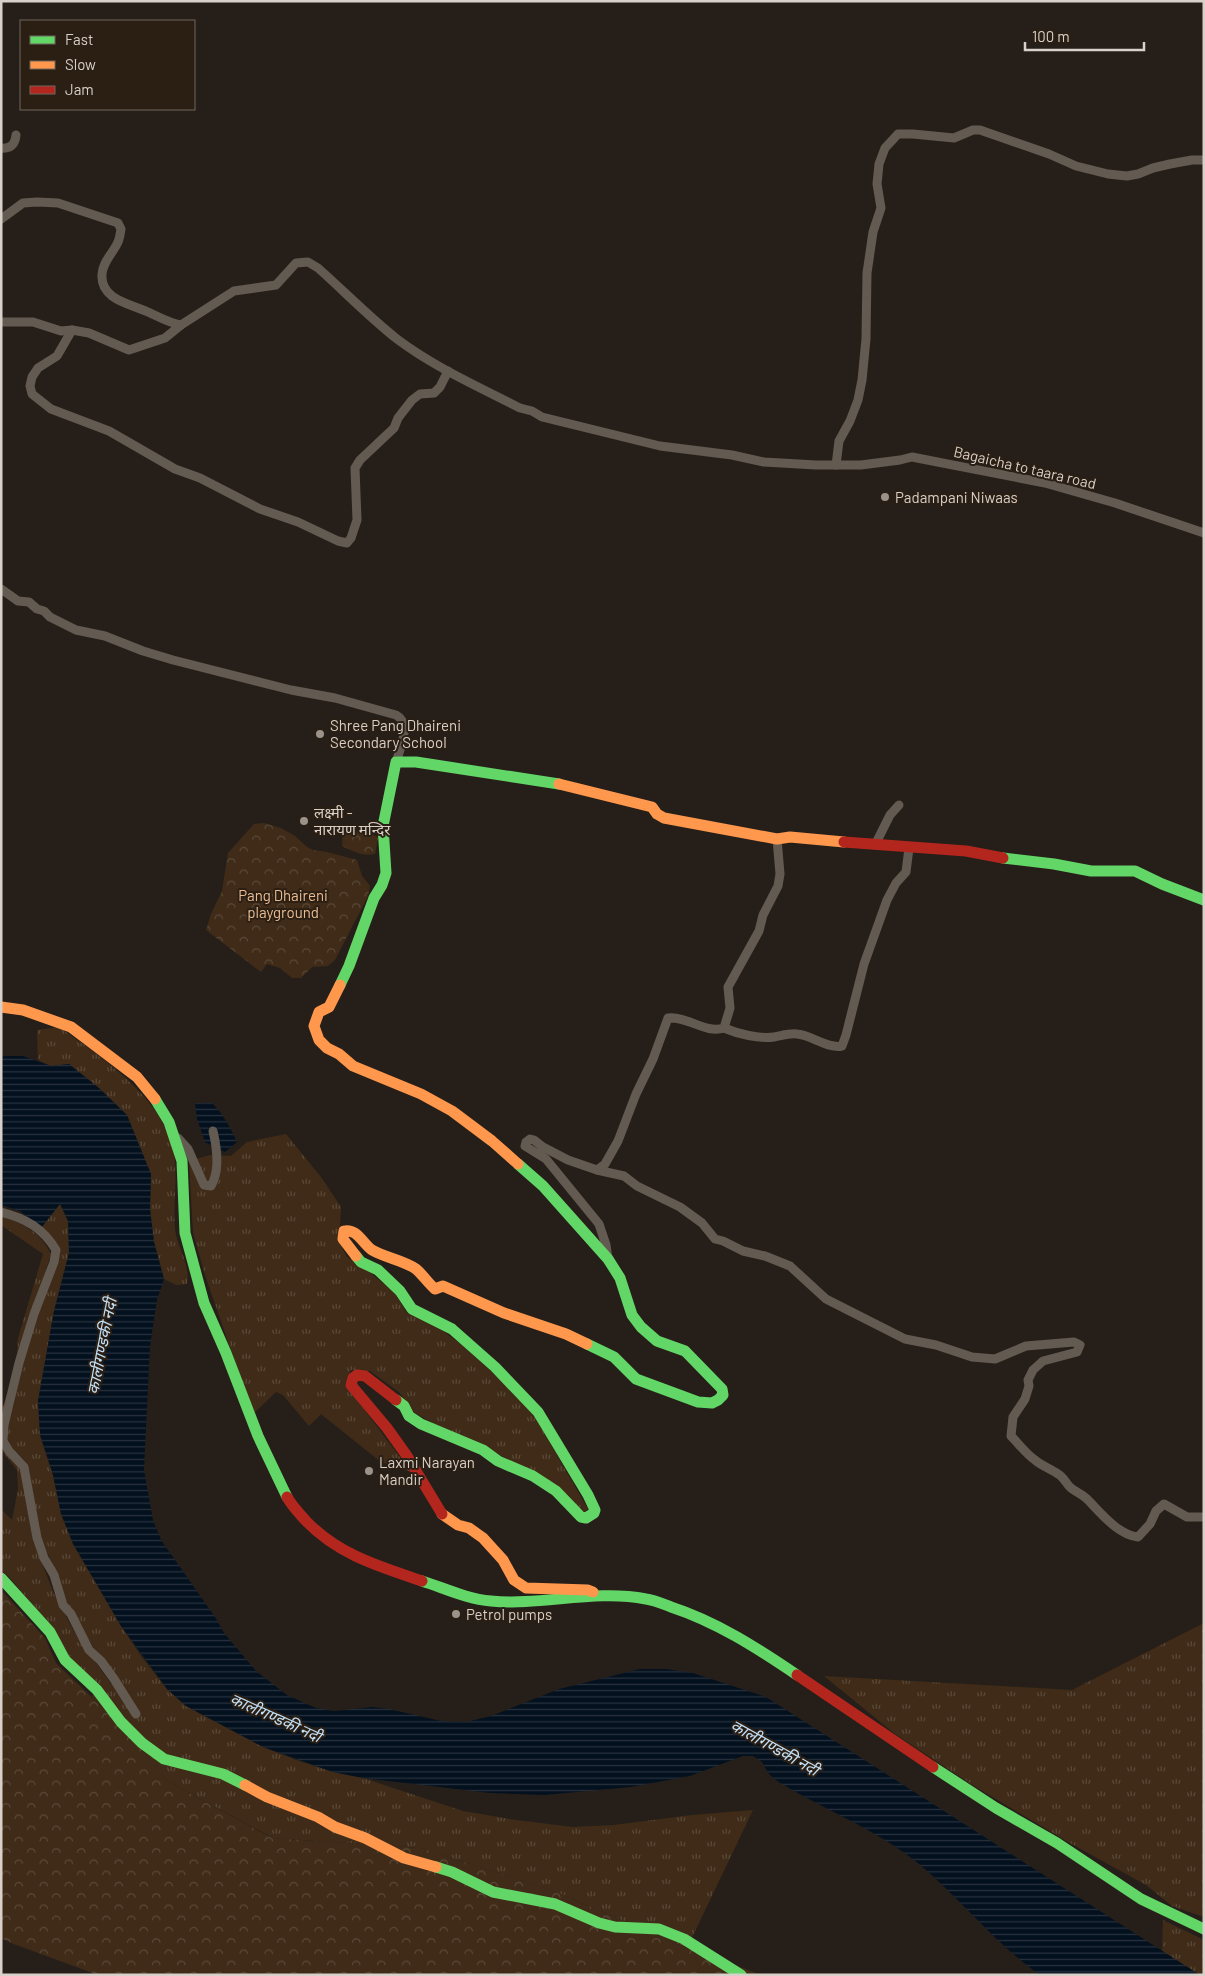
<svg xmlns="http://www.w3.org/2000/svg" width="1205" height="1976" viewBox="0 0 1205 1976" font-family="Barlow,'Noto Sans Devanagari',sans-serif">
	<defs>
		<pattern id="grass-tufts" width="24" height="20" patternUnits="userSpaceOnUse" patternTransform="scale(1.25)"><rect width="24" height="20" fill="#3f2b18"/><path d="M3 7l-1-3M5 7V3M7 7l1-3M15 17l-1-3M17 17v-4M19 17l1-3" fill="none" stroke="#5a4938"/></pattern>
		<pattern id="forest-crowns" width="20" height="18" patternUnits="userSpaceOnUse" patternTransform="scale(1.25)"><rect width="20" height="18" fill="#3f2b18"/><path d="M2 6a3 3 0 1 1 6 0M12 15a3 3 0 1 1 6 0" fill="none" stroke="#5a4938"/></pattern>
		<pattern id="water-rules" width="6" height="5" patternUnits="userSpaceOnUse" patternTransform="scale(1.25)"><rect width="6" height="5" fill="#03101e"/><path d="M0 2.5h6" fill="none" stroke="#27323d"/></pattern>
	</defs>
	<rect width="100%" height="100%" fill="#261f19"/>
	<g fill="url(#grass-tufts)">
		<path d="M59,1027C101,1057 164,1098 174,1153C178,1176 173,1205 175,1229C177,1248 191,1264 187,1284L176,1285L164,1279L154,1242L150,1209L151,1174L70,1064L51,1066L38,1060L37,1030Z"/>
		<path d="M286,1134L321,1177L341,1207L339,1242L347,1257L369,1272L394,1292L407,1313L443,1331L462,1345L492,1372L532,1412L588,1509L585,1512L510,1460L434,1424L412,1411L399,1392L370,1371L351,1370L345,1384L411,1472L381,1462L321,1414L309,1426L283,1395L276,1392L253,1414L205,1275L193,1233L189,1161L210,1155L231,1156L247,1142Z"/>
		<path d="M60,1203L68,1221L69,1253L54,1311L38,1401L40,1435L53,1475L61,1514L98,1586L121,1626L141,1656L167,1689L186,1706L263,1747L299,1761L333,1772L363,1778L463,1811L516,1820L573,1827L614,1825L692,1815L753,1810L687,1948L554,1891L421,1848L273,1838L167,1781L127,1731L91,1696L100,1691L68,1660L55,1631L9,1577L1,1570V1509L12,1520L18,1489L17,1470L1,1450V1412L16,1368L18,1338L43,1254L1,1225V1216C23,1223 41,1233 51,1254L39,1291L28,1317L1,1442L22,1469L33,1541L54,1594L76,1635L111,1684L119,1680L93,1647L63,1595L50,1558L41,1541L29,1470L24,1460L8,1445L7,1427L15,1401L16,1390L25,1354L59,1252L41,1228Z"/>
		<path d="M1204,1623V1917L1172,1906L1146,1885L1068,1842L974,1786L895,1734L824,1676L1072,1690Z"/>
		<path d="M1163,1920L1204,1940V1975H1200L1162,1952Z"/>
	</g>
	<g fill="url(#forest-crowns)">
		<path d="M264,823L281,828L295,836L307,847L313,850L327,852L357,860L362,876L370,886L368,896L335,960L328,966L312,967L301,978H292L280,968L267,964L261,972L206,930L211,914L222,891L228,853L254,824Z"/>
		<path d="M347,828L376,836L378,838L375,854C363,857 352,851 342,846L343,832Z"/>
		<path d="M1,1590L45,1638L56,1663L127,1731L167,1781L272,1838L421,1848L554,1891L687,1948L762,1975H98L11,1943L1,1938Z"/>
	</g>
	<g fill="url(#water-rules)">
		<path d="M5,1056H23L51,1066L69,1064L99,1088L127,1115L151,1174L150,1209L154,1242L164,1279L157,1300L150,1346L144,1470L153,1520L161,1540L215,1617L224,1633L256,1671L287,1695L316,1708L334,1711L372,1707L389,1709L441,1721L466,1722L491,1716L559,1689L640,1669H666L693,1673L766,1697L1200,1975H1040C995,1944 961,1899 919,1864C876,1829 824,1810 777,1781L768,1773L762,1762L753,1756H743L690,1776L631,1787L545,1795L490,1793L363,1778L333,1772L263,1747L186,1706L167,1689L121,1626L73,1544L61,1514L53,1475L40,1435L38,1401L54,1311L69,1253L68,1221L60,1204L41,1228L20,1211L1,1205V1057Z"/>
		<path d="M195,1103H212C224,1115 230,1127 237,1142L225,1152L205,1142L197,1119Z"/>
	</g>
	<g fill="none" stroke-linecap="round" stroke-linejoin="round">
		<g stroke="#635a52" stroke-width="9">
			<path d="M1,148C11,149 15,144 16,135"/>
			<path d="M1,219L23,203L37,202L58,203L118,223L121,229C120,234 120,239 117,244C112,254 103,262 102,274C100,300 131,304 148,312C159,317 169,323 181,325"/>
			<path d="M1,322H33L61,331L72,330L89,333L129,350L165,338L181,325L234,291L276,285L296,263L308,262L318,268C344,291 369,317 397,339C434,367 479,387 520,408L532,411L542,417L660,446L732,455L764,462L816,465H861L900,460L912,457L1045,483L1115,503L1204,533"/>
			<path d="M72,330L57,356L38,368L32,377L30,386L32,394L51,409L109,431L175,469L200,478L260,509L298,522L338,541L347,543L351,538L357,520L355,468L360,460L394,428L398,418L412,400L420,394L434,393L440,387L448,371"/>
			<path d="M836,465L839,441L850,421L858,400L862,380L866,339L867,273L873,232L881,208L877,184L879,164L885,148L898,134H913L954,138L973,130H980L1049,154L1076,166L1108,174L1127,176L1138,174L1153,168L1170,164L1192,160H1204"/>
			<path d="M1,589L18,601L29,602L37,609L44,611L50,617L76,630L105,636L143,651L173,660L291,690L335,698L396,715C412,723 400,749 396,762"/>
			<path d="M777,839L780,874L778,886L763,915L759,931L728,987L730,1008L724,1028C705,1034 688,1016 668,1018L653,1059L636,1094L618,1141L605,1164L597,1170L624,1176L637,1186L680,1207L702,1223L715,1239L723,1241L743,1251L765,1256L790,1266L826,1299L905,1339L936,1345L972,1357L995,1359L1026,1346L1074,1342L1080,1345L1077,1352L1043,1361L1033,1370L1028,1380L1029,1386L1025,1399L1013,1417L1011,1436C1019,1444 1026,1454 1035,1460C1042,1466 1051,1469 1058,1474C1064,1477 1066,1484 1071,1488C1076,1492 1082,1494 1087,1499C1101,1513 1118,1535 1138,1537L1150,1524L1156,1511L1164,1504L1187,1517H1204"/>
			<path d="M875,845L890,815L899,805"/>
			<path d="M724,1028C738,1034 759,1039 774,1037C781,1036 789,1033 797,1034C811,1035 828,1049 842,1046L846,1035L864,964L887,900L896,883L906,872L909,848"/>
			<path d="M178,1138L188,1149L204,1185L211,1186C220,1171 217,1148 213,1131"/>
			<path d="M597,1170L568,1160L543,1147L534,1140L530,1139L526,1142L525,1146L546,1159L599,1224L606,1245L608,1259"/>
			<path d="M1,1212C25,1218 43,1228 56,1250L54,1262L34,1314L19,1363L4,1425L3,1441L9,1451L24,1467L37,1538L44,1558L54,1575L63,1605L71,1614L89,1650L101,1661L114,1679L136,1714"/>
		</g>
		<g stroke="#63d668" stroke-width="11">
			<path d="M1003,858L1054,864L1091,871H1135L1162,884L1204,900"/>
			<path d="M340,985L349,966L374,898L382,885L386,873L383,826L396,762H416L559,784"/>
			<path d="M155,1099L169,1122L182,1161L185,1233L204,1303L226,1353L258,1436L287,1497"/>
			<path d="M518,1164L543,1186L608,1259L620,1278L632,1315L641,1327L657,1341L685,1351L722,1389L723,1395L718,1400L712,1403L698,1402L636,1379L614,1357L587,1344"/>
			<path d="M356,1256L361,1262L378,1270L400,1291L412,1309L452,1329L495,1367L538,1412L588,1495L595,1510L594,1513L586,1518L581,1517L556,1491L533,1476L498,1461L483,1450L421,1424L409,1416L404,1406L396,1400"/>
			<path d="M1,1578L50,1632L65,1660L97,1690L121,1722L142,1743L164,1759L223,1774L245,1785"/>
			<path d="M422,1581C444,1588 467,1599 491,1601C542,1606 594,1589 646,1599C654,1600 663,1604 671,1607C717,1622 757,1648 797,1675"/>
			<path d="M933,1767L996,1808L1057,1843L1141,1899L1204,1929"/>
			<path d="M436,1867L452,1872L493,1892L555,1904L599,1923L615,1927L659,1929L684,1939L741,1975"/>
		</g>
		<g stroke="#ff974d" stroke-width="11">
			<path d="M559,784L652,807L657,814L664,818L777,839L790,837L844,842"/>
			<path d="M340,985L329,1007L319,1012L314,1026L319,1040L327,1048L339,1054L353,1066L421,1094L452,1111L492,1141L518,1164"/>
			<path d="M1,1007L23,1010L71,1027L137,1077L155,1099"/>
			<path d="M356,1256L343,1239L344,1231C357,1228 363,1244 372,1250C386,1258 403,1260 416,1269C423,1275 428,1283 435,1289L443,1286L504,1313L566,1334L587,1344"/>
			<path d="M442,1514L458,1525L469,1528L483,1538L503,1560L514,1580L526,1588L588,1590L593,1592"/>
			<path d="M245,1785L267,1797L318,1817L335,1827L365,1838L404,1858L436,1867"/>
		</g>
		<g stroke="#b3261e" stroke-width="11">
			<path d="M844,842L966,851L1003,858"/>
			<path d="M396,1400L365,1376L357,1375L353,1378L351,1385L387,1428L407,1456L442,1514"/>
			<path d="M287,1497C292,1506 299,1513 306,1521C339,1555 378,1566 422,1581"/>
			<path d="M797,1675L933,1767"/>
		</g>
	</g>
	<g fill="#9a928b" stroke="#2b1f14" stroke-width="2">
		<circle cx="885" cy="497" r="5"/>
		<circle cx="320" cy="734" r="5"/>
		<circle cx="304" cy="821" r="5"/>
		<circle cx="369" cy="1471" r="5"/>
		<circle cx="456" cy="1614" r="5"/>
	</g>
	<g text-anchor="middle" dominant-baseline="central" stroke-width="4" stroke-linejoin="round" paint-order="stroke">
		<g font-size="15" fill="#d8d0c9" stroke="#2b1f14">
			<text transform="translate(1025 467) rotate(13)">Bagaicha to taara road</text>
		</g>
		<g font-size="15" fill="#d8d0c9" stroke="#2b1f14" text-anchor="start">
			<text x="895" y="497">Padampani Niwaas</text>
			<text x="330" y="725">Shree Pang Dhaireni<tspan x="330" dy="17">Secondary School</tspan></text>
			<text x="314" y="812">लक्ष्मी -<tspan x="314" dy="17">नारायण मन्दिर</tspan></text>
			<text x="379" y="1462">Laxmi Narayan<tspan x="379" dy="17">Mandir</tspan></text>
			<text x="466" y="1614">Petrol pumps</text>
		</g>
		<g font-size="15" fill="#ebbc92" stroke="#2b1f14">
			<text x="283" y="895">Pang Dhaireni<tspan x="283" dy="17">playground</tspan></text>
		</g>
		<g font-size="16" font-style="italic" fill="#c2e1f9" stroke="#2b1f14">
			<text transform="translate(101 1346) rotate(-79)">कालीगण्डकी नदी</text>
			<text transform="translate(276 1717) rotate(24)">कालीगण्डकी नदी</text>
			<text transform="translate(775 1747) rotate(29)">कालीगण्डकी नदी</text>
		</g>
	</g>
	<rect width="1205" height="1976" fill="none" stroke="#d8d0c9" stroke-width="5"/>
	<rect x="20" y="20" width="175" height="90" fill="#2b1f14" stroke="#70665c"/>
	<rect x="30" y="36" width="25" height="8" fill="#63d668" stroke="#70665c"/>
	<text x="65" y="45" font-size="15" fill="#d8d0c9">Fast</text>
	<rect x="30" y="61" width="25" height="8" fill="#ff974d" stroke="#70665c"/>
	<text x="65" y="70" font-size="15" fill="#d8d0c9">Slow</text>
	<rect x="30" y="86" width="25" height="8" fill="#b3261e" stroke="#70665c"/>
	<text x="65" y="95" font-size="15" fill="#d8d0c9">Jam</text>
	<path d="M1025 42v8h119v-8" fill="none" stroke="#d8d0c9" stroke-width="2.5"/>
	<text x="1032" y="42" font-size="15" fill="#d8d0c9" stroke="#2b1f14" stroke-width="4" paint-order="stroke">100 m</text>
</svg>
